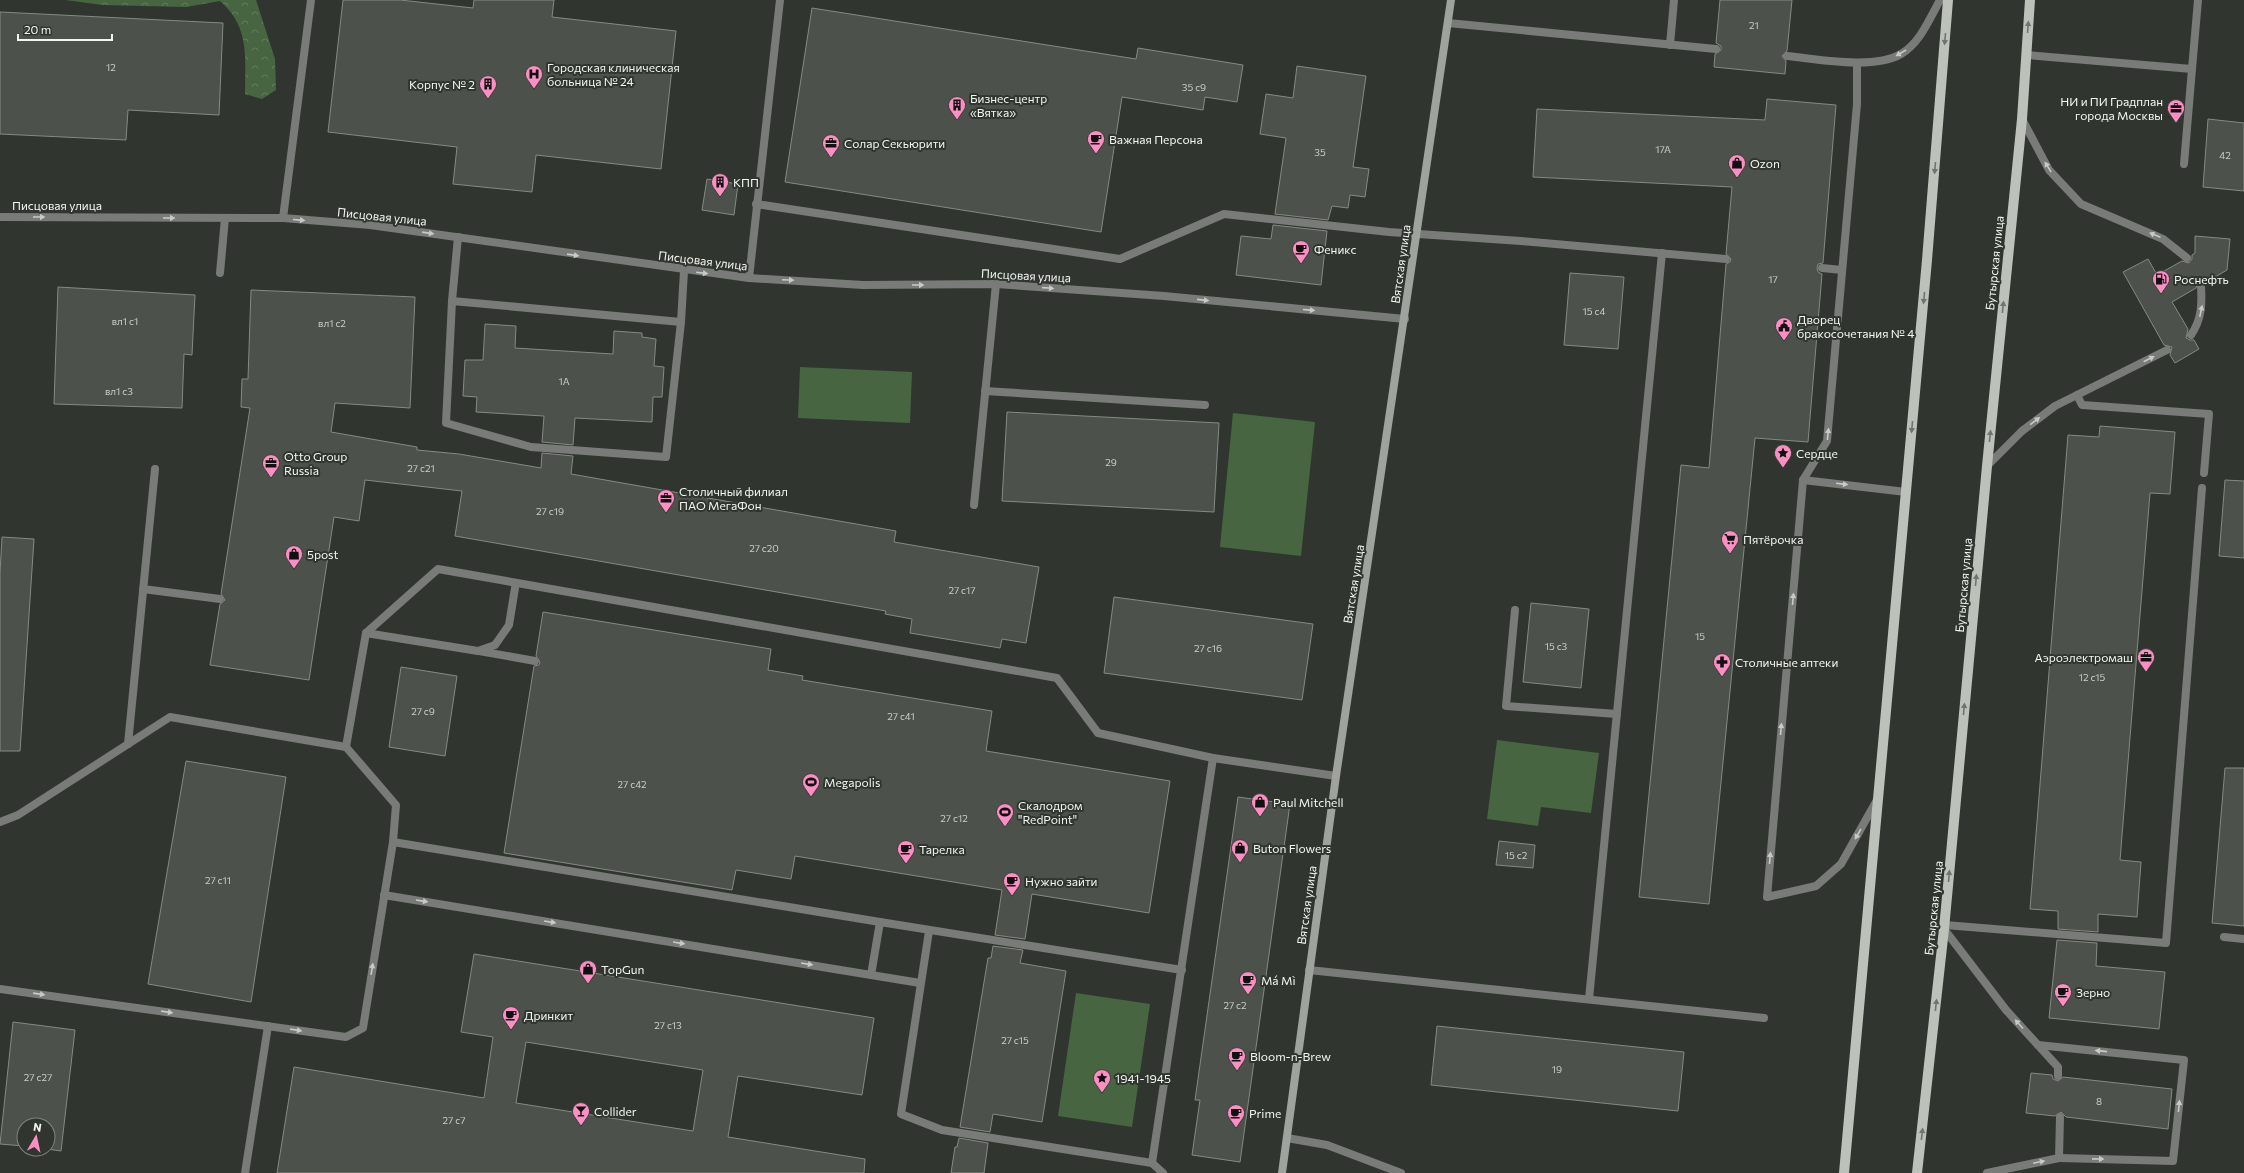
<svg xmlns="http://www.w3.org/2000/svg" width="2244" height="1173" viewBox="0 0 2244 1173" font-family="Commissioner,sans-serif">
	<defs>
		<pattern id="forest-crowns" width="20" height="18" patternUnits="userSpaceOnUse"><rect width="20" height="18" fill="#476541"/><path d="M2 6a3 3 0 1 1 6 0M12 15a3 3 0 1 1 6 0" fill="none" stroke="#627c5d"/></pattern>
	</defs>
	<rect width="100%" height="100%" fill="#30362f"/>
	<g fill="#476541">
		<path d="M800,367L912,372L910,423L798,418Z"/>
		<path d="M1233,413L1315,422L1301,556L1220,547Z"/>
		<path d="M1497,740L1599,753L1591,813L1541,807L1538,826L1487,819Z"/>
		<path d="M1076,993L1150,1004L1132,1127L1058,1116Z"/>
	</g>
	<path fill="url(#forest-crowns)" d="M65,0H256L275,59L276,90L262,99L245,94C245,57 250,27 220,1L186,7L103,5Z"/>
	<g fill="#4c524b" stroke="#848b82" fill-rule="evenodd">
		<path d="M343,0H400L473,8L474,0H554L552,17L676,31L661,169L536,155L532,192L492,188L453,184L457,147L328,132Z"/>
		<path d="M1720,0H1792L1787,51L1782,56L1786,61L1785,74L1714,67L1715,54L1721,50V46L1716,43Z"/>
		<path d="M812,8L1136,59L1138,48L1243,65L1237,102L1205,97L1203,110L1122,97L1101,232L785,182Z"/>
		<path d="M0,12L223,23L219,115L128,110L126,140L0,134Z"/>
		<path d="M1297,66L1366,76L1353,167L1369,169L1365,197L1350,195L1348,208L1332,206L1328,220L1275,214L1286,138L1260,134L1266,94L1293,98Z"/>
		<path d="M1767,99L1836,105L1823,263L1818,264L1817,268L1818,272L1822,274L1808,442L1755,438L1709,904L1639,897L1681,465L1709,468L1726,264L1730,262L1731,259L1726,254L1732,187L1533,177L1537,109L1765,120Z"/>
		<path d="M2208,119L2244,123V191L2203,187Z"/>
		<path d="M707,179L738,184L734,215L702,210Z"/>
		<path d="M1273,225L1327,231L1321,285L1236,275L1241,236L1271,239Z"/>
		<path d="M2195,236L2230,239L2227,270L2205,283L2198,281L2196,288L2172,302L2188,329L2186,338L2190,340H2194L2199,349L2175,363L2170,355L2172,347L2164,345L2123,272L2148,259L2157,275L2182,261L2189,263L2192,259V255L2195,253Z"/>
		<path d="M1570,273L1624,277L1618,349L1564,345Z"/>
		<path d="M58,287L195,295L192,355L184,354L182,408L54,404Z"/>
		<path d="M251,290L415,297L410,408L335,403L331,432L417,447V450L459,454L541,468L542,453L573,456L571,474L896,531L894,542L1039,567L1026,643L1002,639L1000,648L910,633L912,619L885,614L886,611L455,536L462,491L365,480L359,521L334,517L309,680L210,665L220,604L225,600L221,594L250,408L241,407L242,379H248Z"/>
		<path d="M485,324L516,326L515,348L613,354L614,331L642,333V337L656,339L654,366L664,367L662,397H653L652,422L575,418L573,445L542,442L544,416L476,412L477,397L463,396L465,360H483Z"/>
		<path d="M1007,412L1219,423L1214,512L1002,501Z"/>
		<path d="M2100,426L2175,432L2170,494L2150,493L2120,860L2141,862L2137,917L2098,914V932L2058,929V911L2030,909L2068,435L2099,437Z"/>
		<path d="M2225,480L2244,481V558L2219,556Z"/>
		<path d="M2,537L34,539L20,751H0V573Z"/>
		<path d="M1114,597L1313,624L1302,700L1104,673Z"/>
		<path d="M1531,603L1589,609L1581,688L1523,682Z"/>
		<path d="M543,612L771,649L768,670L803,676L802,680L992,711L986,751L1170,781L1149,913L1032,894L1025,939L995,935L1002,890L795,856L791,879L736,870L732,890L504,853L534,666L539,665L540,662L536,656Z"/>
		<path d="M401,667L457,676L445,756L389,747Z"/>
		<path d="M186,761L286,777L251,1002L148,984Z"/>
		<path d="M2225,768H2244V926L2212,923Z"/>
		<path d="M1238,797L1290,804L1240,1162L1192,1155L1200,1100H1195Z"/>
		<path d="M1499,841L1535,845L1533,868L1496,865Z"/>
		<path d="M2057,940L2097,943L2096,966L2165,972L2159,1029L2049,1018Z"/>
		<path d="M993,946L1023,950L1020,963L1066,971L1042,1122L993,1114L990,1132L960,1127L988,958H991Z"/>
		<path d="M474,954L874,1018L862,1095L738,1076L728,1137L865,1159L864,1173H277L294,1067L484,1098L493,1037L461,1032ZM526,1042L703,1070L693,1131L516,1103Z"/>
		<path d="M13,1022L75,1030L61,1151L47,1149L48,1125H24V1146L0,1144Z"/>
		<path d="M1437,1026L1684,1052L1678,1111L1431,1085Z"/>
		<path d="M2031,1073L2052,1075L2053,1079L2058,1081L2063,1077L2172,1089L2168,1129L2066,1117L2061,1112L2055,1116L2026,1113Z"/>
		<path d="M959,1138L988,1143L984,1173H951L955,1147H957Z"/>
	</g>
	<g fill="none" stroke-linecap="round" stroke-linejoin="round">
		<g stroke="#787b78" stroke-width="8">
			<path d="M1448,23L1716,49"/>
			<path d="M1670,45L1674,0"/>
			<path d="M2027,55L2192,69L2198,0"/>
			<path d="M1787,56C1817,59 1874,70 1901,54C1920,43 1930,18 1940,0"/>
			<path d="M1857,63V104L1827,441L1803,480L1767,897L1816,886L1841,864L1877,800"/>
			<path d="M2022,119L2049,170L2081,204L2163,239L2187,258"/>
			<path d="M2184,164L2192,69"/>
			<path d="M756,204L1120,259L1224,214L1389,232L1521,241L1726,259"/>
			<path d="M283,218L311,0"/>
			<path d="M458,237L452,301L681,322L684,271"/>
			<path d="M1822,268L1842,270"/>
			<path d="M220,273L225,218"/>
			<path d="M749,278L780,0"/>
			<path d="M452,301L446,423L531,447L666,457L681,322"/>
			<path d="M2191,335C2202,319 2202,304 2201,286"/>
			<path d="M985,391L1205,405"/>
			<path d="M2077,395L2082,405L2209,414L2204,473"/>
			<path d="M1987,466L2022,431L2055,406L2167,350"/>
			<path d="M1803,480L1906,492"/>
			<path d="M974,505L996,284"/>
			<path d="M143,589L220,599"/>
			<path d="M1515,610L1506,706L1617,714"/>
			<path d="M366,633L478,651L495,645L509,625L515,588"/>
			<path d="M479,651L535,661"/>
			<path d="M128,744L155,469"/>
			<path d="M346,747L366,633L438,569L1057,678L1098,733L1213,758L1152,1163"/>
			<path d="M1213,758L1336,776"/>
			<path d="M0,822L18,815L170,717L346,747L396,805L393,842L363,1028L346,1037L0,989"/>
			<path d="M384,895L871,975L880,922L393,842"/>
			<path d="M880,922L1182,970"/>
			<path d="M1945,925L2166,943L2202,488"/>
			<path d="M1944,929L2006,1010L2058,1067V1076"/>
			<path d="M929,931L901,1114L942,1130L1152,1163L1163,1173"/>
			<path d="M2224,937L2244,939"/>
			<path d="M1309,970L1764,1018"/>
			<path d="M871,975L920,983"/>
			<path d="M1589,999L1662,253"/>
			<path d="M2038,1045L2184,1060L2173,1161L2059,1158"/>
			<path d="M1287,1138L1327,1145L1401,1173"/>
			<path d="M245,1173L268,1026"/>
			<path d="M1987,1173L2059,1158L2060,1117"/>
		</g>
		<path stroke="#787b78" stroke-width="8" d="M0,217L283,218L370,225L749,278L863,285L996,284L1164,296L1405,319"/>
		<path stroke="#9ea39d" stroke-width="8" d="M1282,1173L1336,776L1451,0"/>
		<g stroke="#bcc2ba" stroke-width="10">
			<path d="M1844,1173L1927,260L1948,0"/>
			<path d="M1917,1173L1944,929L1987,466L2022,119L2030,0"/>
		</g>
	</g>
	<defs><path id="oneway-solid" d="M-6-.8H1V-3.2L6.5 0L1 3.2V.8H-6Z"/></defs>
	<g fill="#6f756e">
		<use href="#oneway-solid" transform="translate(2028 27) rotate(-86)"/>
		<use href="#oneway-solid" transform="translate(1945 39) rotate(95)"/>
		<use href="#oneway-solid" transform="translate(1935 168) rotate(95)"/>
		<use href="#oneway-solid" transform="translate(1924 298) rotate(95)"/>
		<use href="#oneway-solid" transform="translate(2003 307) rotate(-84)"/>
		<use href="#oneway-solid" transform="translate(1912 427) rotate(95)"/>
		<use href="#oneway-solid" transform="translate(1990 436) rotate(-84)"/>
		<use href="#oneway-solid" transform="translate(1976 580) rotate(-85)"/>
		<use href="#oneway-solid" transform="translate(1964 709) rotate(-85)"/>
		<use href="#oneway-solid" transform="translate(1949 876) rotate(-85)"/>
		<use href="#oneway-solid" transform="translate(1936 1005) rotate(-84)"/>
		<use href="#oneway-solid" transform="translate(1922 1134) rotate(-84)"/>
	</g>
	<g fill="#c7cbc7">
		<use href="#oneway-solid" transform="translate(1901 53) rotate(149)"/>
		<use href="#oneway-solid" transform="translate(2048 167) rotate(-122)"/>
		<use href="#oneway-solid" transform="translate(39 217)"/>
		<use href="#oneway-solid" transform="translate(169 218)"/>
		<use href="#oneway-solid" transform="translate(299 220) rotate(5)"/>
		<use href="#oneway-solid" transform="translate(428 233) rotate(8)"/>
		<use href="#oneway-solid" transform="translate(2155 235) rotate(-157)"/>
		<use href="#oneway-solid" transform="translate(573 255) rotate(8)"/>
		<use href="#oneway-solid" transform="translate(702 273) rotate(7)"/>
		<use href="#oneway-solid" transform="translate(788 280) rotate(3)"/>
		<use href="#oneway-solid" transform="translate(918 285)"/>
		<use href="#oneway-solid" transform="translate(1048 288) rotate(4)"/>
		<use href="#oneway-solid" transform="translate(1203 300) rotate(6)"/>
		<use href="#oneway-solid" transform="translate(1309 310) rotate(5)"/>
		<use href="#oneway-solid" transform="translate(2201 311) rotate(-78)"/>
		<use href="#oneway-solid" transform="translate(2149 359) rotate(-27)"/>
		<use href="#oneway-solid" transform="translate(2035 421) rotate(-37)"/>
		<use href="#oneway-solid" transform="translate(1828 434) rotate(-84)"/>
		<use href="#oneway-solid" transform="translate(1842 484) rotate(7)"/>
		<use href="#oneway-solid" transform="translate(1793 599) rotate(-85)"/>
		<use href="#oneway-solid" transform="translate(1781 729) rotate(-85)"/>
		<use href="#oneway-solid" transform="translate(1858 834) rotate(120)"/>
		<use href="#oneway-solid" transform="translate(1770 858) rotate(-85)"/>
		<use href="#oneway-solid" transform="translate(422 901) rotate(9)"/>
		<use href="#oneway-solid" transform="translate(550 922) rotate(9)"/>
		<use href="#oneway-solid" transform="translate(679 943) rotate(9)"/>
		<use href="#oneway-solid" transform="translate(807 964) rotate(9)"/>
		<use href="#oneway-solid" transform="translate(372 969) rotate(-81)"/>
		<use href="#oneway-solid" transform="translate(39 994) rotate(8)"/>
		<use href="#oneway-solid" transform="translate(167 1012) rotate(8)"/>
		<use href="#oneway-solid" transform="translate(2019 1024) rotate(-132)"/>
		<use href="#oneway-solid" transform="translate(296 1030) rotate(8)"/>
		<use href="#oneway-solid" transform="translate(2101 1051) rotate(-174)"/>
		<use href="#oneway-solid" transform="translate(2179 1106) rotate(-84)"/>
		<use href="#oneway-solid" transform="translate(2098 1159) rotate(1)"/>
		<use href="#oneway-solid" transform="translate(2039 1162) rotate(-12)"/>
	</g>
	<defs>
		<g id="hospital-pin" transform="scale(0.9)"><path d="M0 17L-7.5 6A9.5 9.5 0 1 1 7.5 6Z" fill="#fb8fc4" stroke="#30362f"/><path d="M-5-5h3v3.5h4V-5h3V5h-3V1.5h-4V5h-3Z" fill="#111"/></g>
		<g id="building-pin" transform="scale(0.9)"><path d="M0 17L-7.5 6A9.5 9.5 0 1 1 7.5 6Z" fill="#fb8fc4" stroke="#30362f"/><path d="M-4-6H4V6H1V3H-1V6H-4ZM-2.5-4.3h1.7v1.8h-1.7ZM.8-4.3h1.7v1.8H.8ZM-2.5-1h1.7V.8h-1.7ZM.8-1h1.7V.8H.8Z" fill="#111"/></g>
		<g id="office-pin" transform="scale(0.9)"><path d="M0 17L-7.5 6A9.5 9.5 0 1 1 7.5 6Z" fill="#fb8fc4" stroke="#30362f"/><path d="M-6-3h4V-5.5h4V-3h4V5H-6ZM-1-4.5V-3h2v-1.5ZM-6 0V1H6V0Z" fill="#111"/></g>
		<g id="cafe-pin" transform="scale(0.9)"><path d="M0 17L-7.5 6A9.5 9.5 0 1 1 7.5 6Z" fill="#fb8fc4" stroke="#30362f"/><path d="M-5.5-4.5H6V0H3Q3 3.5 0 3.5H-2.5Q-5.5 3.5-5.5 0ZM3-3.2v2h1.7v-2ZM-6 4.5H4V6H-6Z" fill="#111"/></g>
		<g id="shop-pin" transform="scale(0.9)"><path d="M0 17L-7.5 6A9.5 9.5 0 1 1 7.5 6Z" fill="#fb8fc4" stroke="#30362f"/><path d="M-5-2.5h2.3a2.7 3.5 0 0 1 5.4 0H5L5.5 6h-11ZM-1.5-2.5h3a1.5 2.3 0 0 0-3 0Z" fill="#111"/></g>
		<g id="fuel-pin" transform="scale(0.9)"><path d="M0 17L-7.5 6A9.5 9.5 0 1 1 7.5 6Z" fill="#fb8fc4" stroke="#30362f"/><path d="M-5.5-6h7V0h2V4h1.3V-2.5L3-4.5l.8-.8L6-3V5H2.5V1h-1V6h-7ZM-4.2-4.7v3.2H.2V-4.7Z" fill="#111"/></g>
		<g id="civic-pin" transform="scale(0.9)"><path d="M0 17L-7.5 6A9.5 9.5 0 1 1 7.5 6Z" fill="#fb8fc4" stroke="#30362f"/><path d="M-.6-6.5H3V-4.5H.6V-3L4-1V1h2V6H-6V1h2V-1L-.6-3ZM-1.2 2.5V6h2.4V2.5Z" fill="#111"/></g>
		<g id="sight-pin" transform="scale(0.9)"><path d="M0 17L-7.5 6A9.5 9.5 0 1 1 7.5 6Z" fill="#fb8fc4" stroke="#30362f"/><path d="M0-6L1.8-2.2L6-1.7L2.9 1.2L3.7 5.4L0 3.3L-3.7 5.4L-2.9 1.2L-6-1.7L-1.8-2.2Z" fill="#111"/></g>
		<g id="supermarket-pin" transform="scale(0.9)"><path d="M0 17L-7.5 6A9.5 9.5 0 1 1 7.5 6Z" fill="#fb8fc4" stroke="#30362f"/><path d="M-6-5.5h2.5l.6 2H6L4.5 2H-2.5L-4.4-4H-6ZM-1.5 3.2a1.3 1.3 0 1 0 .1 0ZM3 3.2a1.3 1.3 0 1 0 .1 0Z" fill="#111"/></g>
		<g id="pharmacy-pin" transform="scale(0.9)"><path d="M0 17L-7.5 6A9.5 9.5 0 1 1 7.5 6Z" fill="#fb8fc4" stroke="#30362f"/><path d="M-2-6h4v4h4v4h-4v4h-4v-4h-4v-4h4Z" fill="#111"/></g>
		<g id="stadium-pin" transform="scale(0.9)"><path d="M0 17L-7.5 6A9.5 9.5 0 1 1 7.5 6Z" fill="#fb8fc4" stroke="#30362f"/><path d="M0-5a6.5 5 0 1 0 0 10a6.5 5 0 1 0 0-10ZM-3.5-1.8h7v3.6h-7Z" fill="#111"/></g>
		<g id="bar-pin" transform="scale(0.9)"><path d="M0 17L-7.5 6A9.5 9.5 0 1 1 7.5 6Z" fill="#fb8fc4" stroke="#30362f"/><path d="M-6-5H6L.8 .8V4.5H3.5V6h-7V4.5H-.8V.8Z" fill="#111"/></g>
	</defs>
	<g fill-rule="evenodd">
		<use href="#hospital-pin" x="534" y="74"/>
		<use href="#building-pin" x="488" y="84"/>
		<use href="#building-pin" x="957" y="105"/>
		<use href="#office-pin" x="2176" y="108"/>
		<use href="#cafe-pin" x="1096" y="139"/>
		<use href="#office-pin" x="831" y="143"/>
		<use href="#shop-pin" x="1737" y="163"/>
		<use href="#building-pin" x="720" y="182"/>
		<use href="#cafe-pin" x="1301" y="249"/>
		<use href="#fuel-pin" x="2161" y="279"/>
		<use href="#civic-pin" x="1784" y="326"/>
		<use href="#sight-pin" x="1783" y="453"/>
		<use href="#office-pin" x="271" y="463"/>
		<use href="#office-pin" x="666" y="498"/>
		<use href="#supermarket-pin" x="1730" y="539"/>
		<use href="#shop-pin" x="294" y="554"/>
		<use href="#office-pin" x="2146" y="657"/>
		<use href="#pharmacy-pin" x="1722" y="662"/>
		<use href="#stadium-pin" x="811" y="782"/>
		<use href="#shop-pin" x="1260" y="802"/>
		<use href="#stadium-pin" x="1005" y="812"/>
		<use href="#shop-pin" x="1240" y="848"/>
		<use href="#cafe-pin" x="906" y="849"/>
		<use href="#cafe-pin" x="1012" y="881"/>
		<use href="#shop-pin" x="588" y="969"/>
		<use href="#cafe-pin" x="1248" y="980"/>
		<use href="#cafe-pin" x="2063" y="992"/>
		<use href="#cafe-pin" x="511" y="1015"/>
		<use href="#cafe-pin" x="1237" y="1056"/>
		<use href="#sight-pin" x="1102" y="1078"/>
		<use href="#bar-pin" x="581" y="1111"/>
		<use href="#cafe-pin" x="1236" y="1113"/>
	</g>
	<g text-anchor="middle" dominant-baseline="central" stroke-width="4" stroke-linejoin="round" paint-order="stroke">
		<g font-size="10" fill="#c8cdc8">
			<text x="1754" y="25">21</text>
			<text x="111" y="67">12</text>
			<text x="1194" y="87">35 с9</text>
			<text x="1663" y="149">17А</text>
			<text x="1320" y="152">35</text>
			<text x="2225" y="155">42</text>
			<text x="1773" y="279">17</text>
			<text x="1594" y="311">15 с4</text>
			<text x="125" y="321">вл1 с1</text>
			<text x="332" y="323">вл1 с2</text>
			<text x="564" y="381">1А</text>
			<text x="119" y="391">вл1 с3</text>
			<text x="1111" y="462">29</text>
			<text x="421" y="468">27 с21</text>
			<text x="550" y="511">27 с19</text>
			<text x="764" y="548">27 с20</text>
			<text x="962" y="590">27 с17</text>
			<text x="1700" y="636">15</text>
			<text x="1556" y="646">15 с3</text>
			<text x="1208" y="648">27 с16</text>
			<text x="2092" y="677">12 с15</text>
			<text x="423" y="711">27 с9</text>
			<text x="901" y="716">27 с41</text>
			<text x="632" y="784">27 с42</text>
			<text x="954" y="818">27 с12</text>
			<text x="1516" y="855">15 с2</text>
			<text x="218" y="880">27 с11</text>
			<text x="1235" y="1005">27 с2</text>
			<text x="668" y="1025">27 с13</text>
			<text x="1015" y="1040">27 с15</text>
			<text x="1557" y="1069">19</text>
			<text x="38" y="1077">27 с27</text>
			<text x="2099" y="1101">8</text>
			<text x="454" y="1120">27 с7</text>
		</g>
		<g font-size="12" fill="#f2f6f1" stroke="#30362f" text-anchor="start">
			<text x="547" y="67">Городская клиническая<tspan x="547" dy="14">больница № 24</tspan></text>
			<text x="475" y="84" text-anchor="end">Корпус № 2</text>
			<text x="970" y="98">Бизнес-центр<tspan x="970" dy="14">«Вятка»</tspan></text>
			<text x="2163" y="101" text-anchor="end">НИ и ПИ Градплан<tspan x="2163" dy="14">города Москвы</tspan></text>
			<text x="1109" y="139">Важная Персона</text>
			<text x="844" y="143">Солар Секьюрити</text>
			<text x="1750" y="163">Ozon</text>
			<text x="733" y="182">КПП</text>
			<text x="1314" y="249">Феникс</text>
			<text x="2174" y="279">Роснефть</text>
			<text x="1797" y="319">Дворец<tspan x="1797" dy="14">бракосочетания № 4</tspan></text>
			<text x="1796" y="453">Сердце</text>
			<text x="284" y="456">Otto Group<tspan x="284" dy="14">Russia</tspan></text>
			<text x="679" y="491">Столичный филиал<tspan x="679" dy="14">ПАО МегаФон</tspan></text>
			<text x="1743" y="539">Пятёрочка</text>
			<text x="307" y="554">5post</text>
			<text x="2133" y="657" text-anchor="end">Аэроэлектромаш</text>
			<text x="1735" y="662">Столичные аптеки</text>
			<text x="824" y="782">Megapolis</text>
			<text x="1273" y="802">Paul Mitchell</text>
			<text x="1018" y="805">Скалодром<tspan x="1018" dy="14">"RedPoint"</tspan></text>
			<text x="1253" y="848">Buton Flowers</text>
			<text x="919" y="849">Тарелка</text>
			<text x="1025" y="881">Нужно зайти</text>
			<text x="601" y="969">TopGun</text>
			<text x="1261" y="980">Má Mì</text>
			<text x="2076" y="992">Зерно</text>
			<text x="524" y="1015">Дринкит</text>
			<text x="1250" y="1056">Bloom-n-Brew</text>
			<text x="1115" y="1078">1941-1945</text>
			<text x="594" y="1111">Collider</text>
			<text x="1249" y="1113">Prime</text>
		</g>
		<g font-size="12" fill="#f2f6f1" stroke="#30362f">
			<text x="57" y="205">Писцовая улица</text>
			<text transform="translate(382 216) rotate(6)">Писцовая улица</text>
			<text transform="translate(703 260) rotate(7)">Писцовая улица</text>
			<text transform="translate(1994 263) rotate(-84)">Бутырская улица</text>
			<text transform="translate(1400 264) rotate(-82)">Вятская улица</text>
			<text transform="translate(1026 275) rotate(3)">Писцовая улица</text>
			<text transform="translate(1353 584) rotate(-81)">Вятская улица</text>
			<text transform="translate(1963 585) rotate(-85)">Бутырская улица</text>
			<text transform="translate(1306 905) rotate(-82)">Вятская улица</text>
			<text transform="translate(1933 908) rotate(-84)">Бутырская улица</text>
		</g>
	</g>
	<g transform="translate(36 1137) rotate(9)"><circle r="19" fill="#30362f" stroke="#7e837d"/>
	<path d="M0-3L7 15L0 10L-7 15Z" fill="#fb8fc4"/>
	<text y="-6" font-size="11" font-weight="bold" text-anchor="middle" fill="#f2f6f1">N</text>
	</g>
	<path d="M18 34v6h94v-6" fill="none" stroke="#f2f6f1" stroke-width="2"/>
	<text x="24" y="34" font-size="12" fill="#f2f6f1" stroke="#30362f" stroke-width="3" paint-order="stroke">20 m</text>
</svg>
